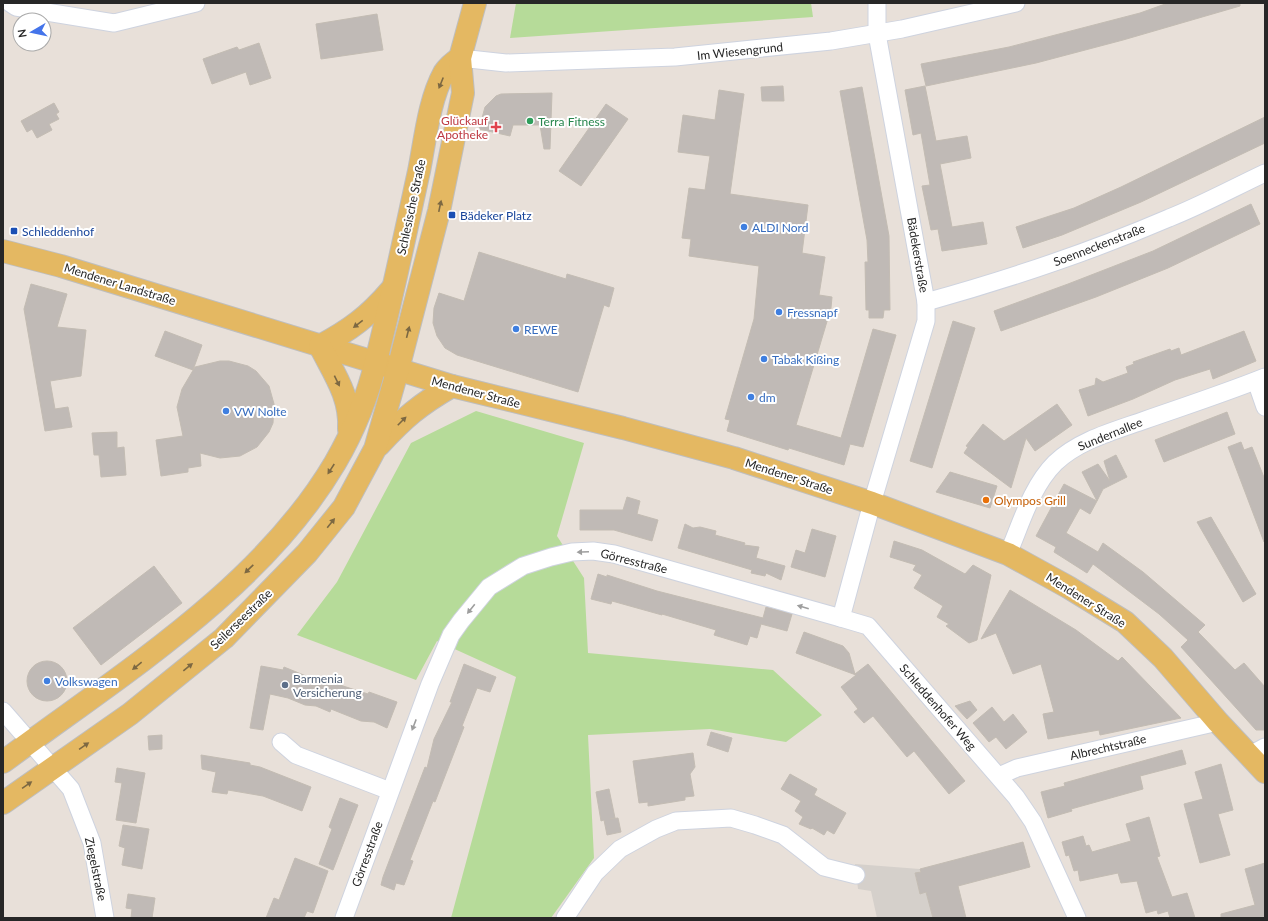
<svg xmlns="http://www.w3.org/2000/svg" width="1268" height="921" viewBox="0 0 1268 921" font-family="Lato,sans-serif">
	<rect width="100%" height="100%" fill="#e8e0d9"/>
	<g fill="#b6db99">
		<path d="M516,3H811L813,17L510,38Z"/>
		<path d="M476,411L584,443L557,536L584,578L588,653L773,670L822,715L786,742L710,729L588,735L594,858L551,918H451L516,677L437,641L416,680L297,635L337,582L411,443Z"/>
	</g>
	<path fill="#d5d0cb" d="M855,864L920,869L921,871L915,874L920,894L926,892L933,918H877L871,891L858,889Z"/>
	<g fill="#c0bab6" stroke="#c3bcb3">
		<path d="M1168,3H1240V6L1123,40L1036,63L926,86L921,64L1009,47L1140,13Z"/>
		<path d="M377,14L383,50L321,59L316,24Z"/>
		<path d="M259,43L271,78L250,85L246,72L212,84L203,59L237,47L239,50Z"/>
		<path d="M783,86L784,101H762L761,87Z"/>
		<path d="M925,86L936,141L967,136L971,158L940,164L952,227L983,222L987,244L942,251L938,229L931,230L922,186L930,185L921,133L913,135L905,90Z"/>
		<path d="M862,87L889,236L890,310H884L883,318H869V310H866L865,262H868L867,240L840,91Z"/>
		<path d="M719,90L744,94L730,194L808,205L802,253L825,257L819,295L832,297L831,308L796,425L841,438L873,329L896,335L863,447L850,444L844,465L789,448L788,450L727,431L730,420L725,419L754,319L759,266L689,256L691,239L682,238L689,188L705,190L710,156L678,152L683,115L715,120Z"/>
		<path d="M552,93L550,149H544L540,125H513L510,136L479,129L485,107L496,96L501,94Z"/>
		<path d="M54,103L59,112L56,114L59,119L49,124L52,130L37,138L32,129L27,132L21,121Z"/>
		<path d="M606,104L628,119L581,186L559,171Z"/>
		<path d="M1265,117V143L1141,202L1062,235L1023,248L1016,227L1074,208L1121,187Z"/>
		<path d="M1251,204L1260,224L1168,268L1096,297L1001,331L994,311L1068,284L1153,251Z"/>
		<path d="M479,252L566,279L567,274L614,288L609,307L604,305L578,392L457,355L445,348L437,336L433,323L434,308L439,293L464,301Z"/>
		<path d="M31,284L67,294L57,327L86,330L81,376L50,381L55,409L68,407L72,427L45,431L24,309Z"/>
		<path d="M953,321L975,328L932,468L910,461Z"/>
		<path d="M165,331L202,345L193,370L155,356Z"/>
		<path d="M1244,331L1256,361L1213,379L1210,369L1175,380L1133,399L1088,416L1079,390L1095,385L1096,378L1103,382L1128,373L1126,367L1134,364L1133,362L1170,349L1171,351L1179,348L1181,355Z"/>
		<path d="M220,361H229L248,366L256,371L269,386L274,404L273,423L269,432L257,447L240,456L220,458L200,453L201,466L188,468V472L161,476L156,440L183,436L177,407L182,389L195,367Z"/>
		<path d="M1057,404L1072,425L1035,451L1026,438L1011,488L964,453L968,447L966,446L983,424L1004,441Z"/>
		<path d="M1227,412L1235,434L1164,462L1155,440Z"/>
		<path d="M117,432V448L124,447L126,475L101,477L99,455H94L92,433Z"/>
		<path d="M1241,442L1244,450L1252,447L1265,480V542H1264L1228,447Z"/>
		<path d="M1116,455L1127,477L1103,489L1097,501L1082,472L1098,464L1110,481L1104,461Z"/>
		<path d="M950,472L997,486L990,508L936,492Z"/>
		<path d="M1064,484L1097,501L1090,514L1080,508L1066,533L1098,552L1103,543L1143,572L1205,625L1198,632L1235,670L1244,663L1265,687V730H1256L1181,647L1188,640L1159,614L1093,564L1087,573L1054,552L1056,547L1036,536Z"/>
		<path d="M627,497L640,501L637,514L658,520L652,541L614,530H580V510H623Z"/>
		<path d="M1211,517L1256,594L1243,602L1197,522Z"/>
		<path d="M685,524L693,528L700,527L716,531L715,535L745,543L744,545L759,547L756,558L785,566L781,580L766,573L765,576L751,573L752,570L678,548Z"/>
		<path d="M812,529L836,536L825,577L791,567L796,550L805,553Z"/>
		<path d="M894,541L922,550L965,574L973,565L991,575L977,640L969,643L946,626L949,624L937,617L943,606L914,588L922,575L913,570L916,565L890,557Z"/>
		<path d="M154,566L182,603L101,665L73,628Z"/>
		<path d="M598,574L607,577V575L657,591L763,618L766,607L792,614L787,631L761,624L757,638L750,636L747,645L714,635L716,630L662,614V615L612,601L611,604L591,599Z"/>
		<path d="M1010,590L1076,630L1118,661L1122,657L1181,718L1100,735L1099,730L1048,739L1043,714L1054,712L1041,664L1013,674L996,633L981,639Z"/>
		<path d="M804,632L843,646L849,653L855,674L868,664L965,781L949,794L914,751L907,757L873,716L864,723L854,712L858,709L841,687L856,675L796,653Z"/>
		<circle cx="47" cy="681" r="20"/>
		<path d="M464,664L496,677L490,692L477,688L462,726L464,727L435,802L433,801L410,860L413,861L404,885L396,883L394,890L381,885L383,877L425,767L427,768L434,739L452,702H450Z"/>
		<path d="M261,666L283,670L284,667L311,678L312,676L368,694L369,692L397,702L387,728L374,722L361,721L331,709L330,712L316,706L305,705L288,698L270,694L263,730L250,728Z"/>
		<path d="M970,701L977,710L967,719L955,706Z"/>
		<path d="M992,707L1004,722L1013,714L1027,732L1006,749L996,737L989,742L973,723Z"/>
		<path d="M711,732L732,738L728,752L707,745Z"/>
		<path d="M162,735V749L149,750L148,736Z"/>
		<path d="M1182,750L1186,764L1140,776L1143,789L1071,809L1072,811L1048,818L1041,792L1065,786L1064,783Z"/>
		<path d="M693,753L695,767L690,774L694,796L685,797V800L648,806V802L639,803L633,761Z"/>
		<path d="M201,755L250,763V765L260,767L311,787L302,811L263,796L228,790L227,794L212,792L216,772L202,769Z"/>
		<path d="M1221,764L1233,810L1218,814L1230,855L1200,863L1184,804L1203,799L1195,772Z"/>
		<path d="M117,768L145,773L136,823L116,820L122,783L115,782Z"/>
		<path d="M790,774L817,789L814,795L846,813L834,834L827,830L824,835L812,828L811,829L799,824L803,817L795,811L801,801L781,789Z"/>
		<path d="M609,789L615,818L610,819L618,818L621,832L607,835L604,820L601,821L596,792Z"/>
		<path d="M340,798L358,805L333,870L319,864L332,829L329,827Z"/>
		<path d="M1149,817L1160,856L1157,857L1172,897L1187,893L1195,918H1170L1168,911L1158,914L1157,910L1146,913L1137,881L1121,883L1118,873L1080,881L1078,870L1074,871L1069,855L1066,856L1062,842L1083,836L1086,846L1089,845L1092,852L1131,841L1126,824Z"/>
		<path d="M123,825L149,829L142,869L122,865L125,848L119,846Z"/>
		<path d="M1023,842L1030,867L958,886L966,918H933L926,892L920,894L915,873L921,872L920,869Z"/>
		<path d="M295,858L328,871L313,913L307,911L304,918H266L274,898L279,900Z"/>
		<path d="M1265,863V918H1221V914L1255,905L1245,869Z"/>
		<path d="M128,894L155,898L152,918H131L132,909L126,908Z"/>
	</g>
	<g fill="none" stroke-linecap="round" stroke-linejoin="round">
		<g stroke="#ced3df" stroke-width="19">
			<g id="minor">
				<path d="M10,3L16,7L114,23L196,3"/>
				<path d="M877,3V34L926,302V321L872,503L841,618L868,626L1016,797L1033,822L1077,918"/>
				<path d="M460,58L506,63L675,57L831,41L902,29L1016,3"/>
				<path d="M926,302C1009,279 1090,252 1169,218C1202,205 1233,188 1265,173"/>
				<path d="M1256,381L1265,407"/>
				<path d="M1008,554C1021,524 1031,487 1055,463C1079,440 1114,431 1145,420C1185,406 1225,393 1265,377"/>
				<path d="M3,711L71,789L92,843L105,918"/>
				<path d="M281,742L296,755L390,791"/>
				<path d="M1250,755L1265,747"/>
				<path d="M999,776L1017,768L1218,722"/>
				<path d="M344,918L430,684L451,635L461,621L489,587L523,566L551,557L572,552L593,551L614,554L841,618"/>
				<path d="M565,918L595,873L620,849L656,829L676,821L731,818L755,825L783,835L824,867L856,875"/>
			</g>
		</g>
		<g stroke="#bebebe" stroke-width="24">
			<g id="major">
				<path d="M3,251L61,266L452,386L623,428L734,458L872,503L1008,554L1068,587L1125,622L1163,658L1218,722L1265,772"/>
				<path d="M320,346C350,330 369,316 391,290"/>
				<path d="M320,346C334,374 351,397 349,429"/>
				<path d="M379,445C404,418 419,405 452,386"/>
				<path d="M3,762C118,676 260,590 335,463C353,432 368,396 376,361C392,298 405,235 419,171C425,141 429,100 444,73C448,67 454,62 460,58"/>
				<path d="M3,803L130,714L224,638L307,553L344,507L375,449L398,369L439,211L463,93L460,58L475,3"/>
			</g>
		</g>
		<use href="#minor" stroke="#fff" stroke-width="17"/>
		<use href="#major" stroke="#e4b862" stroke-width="22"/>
	</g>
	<defs><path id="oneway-solid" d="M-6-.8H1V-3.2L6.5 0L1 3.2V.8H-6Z"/></defs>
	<g fill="#7c6842">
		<use href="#oneway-solid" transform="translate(441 83) rotate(112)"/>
		<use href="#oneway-solid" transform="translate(440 206) rotate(-78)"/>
		<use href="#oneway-solid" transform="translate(358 324) rotate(142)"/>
		<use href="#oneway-solid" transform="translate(408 332) rotate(-76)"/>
		<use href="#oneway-solid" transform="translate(337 381) rotate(64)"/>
		<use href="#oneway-solid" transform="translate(402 421) rotate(-45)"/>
		<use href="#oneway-solid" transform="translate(331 469) rotate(123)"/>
		<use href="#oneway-solid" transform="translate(331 523) rotate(-51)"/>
		<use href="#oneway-solid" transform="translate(249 569) rotate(136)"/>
		<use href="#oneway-solid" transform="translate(137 666) rotate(141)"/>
		<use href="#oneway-solid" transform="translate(188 667) rotate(-39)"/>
		<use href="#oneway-solid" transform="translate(84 746) rotate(-35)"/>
		<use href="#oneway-solid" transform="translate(27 785) rotate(-35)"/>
	</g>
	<g fill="#9e9e9e">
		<use href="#oneway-solid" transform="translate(583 552) rotate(178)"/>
		<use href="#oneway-solid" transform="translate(803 607) rotate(-164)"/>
		<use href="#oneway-solid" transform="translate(471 609) rotate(129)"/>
		<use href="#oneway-solid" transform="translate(414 725) rotate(111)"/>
	</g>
	<circle fill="#2e9e5b" stroke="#fff" stroke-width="1.5" cx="530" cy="121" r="4"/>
	<path fill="#e0444e" stroke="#fff" stroke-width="1.5" d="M494 121h4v4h4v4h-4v4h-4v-4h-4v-4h4z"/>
	<g fill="#1a4fb4" stroke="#fff" stroke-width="1.5">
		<rect x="448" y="211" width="8" height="8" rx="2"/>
		<rect x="10" y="227" width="8" height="8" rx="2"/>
	</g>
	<g fill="#3f7fe0" stroke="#fff" stroke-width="1.5">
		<circle cx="744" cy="227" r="4"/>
		<circle cx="779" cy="312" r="4"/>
		<circle cx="516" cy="329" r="4"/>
		<circle cx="764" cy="359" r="4"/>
		<circle cx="751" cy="397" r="4"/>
		<circle cx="226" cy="411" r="4"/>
		<circle cx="47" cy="681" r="4"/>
	</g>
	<circle fill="#e8710a" stroke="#fff" stroke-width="1.5" cx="986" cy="500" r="4"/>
	<circle fill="#5c6f8a" stroke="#fff" stroke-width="1.5" cx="285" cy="685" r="4"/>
	<g text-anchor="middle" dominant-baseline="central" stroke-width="4" stroke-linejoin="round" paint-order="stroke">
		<g font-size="12" fill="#272727" stroke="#fff">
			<text transform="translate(740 51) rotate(-6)">Im Wiesengrund</text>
			<text transform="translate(411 207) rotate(-78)">Schlesische Straße</text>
			<text transform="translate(1099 245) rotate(-21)">Soenneckenstraße</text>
			<text transform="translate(918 255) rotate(80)">Bädekerstraße</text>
			<text transform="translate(120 284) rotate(17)">Mendener Landstraße</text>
			<text transform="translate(476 392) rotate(15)">Mendener Straße</text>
			<text transform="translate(1110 434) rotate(-22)">Sundernallee</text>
			<text transform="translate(789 476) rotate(18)">Mendener Straße</text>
			<text transform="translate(634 561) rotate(14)">Görresstraße</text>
			<text transform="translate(1086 600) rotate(32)">Mendener Straße</text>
			<text transform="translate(241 619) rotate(-44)">Seilerseestraße</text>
			<text transform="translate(938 707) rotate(49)">Schleddenhofer Weg</text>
			<text transform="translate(1108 747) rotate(-13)">Albrechtstraße</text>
			<text transform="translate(367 854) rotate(-70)">Görresstraße</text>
			<text transform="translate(96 869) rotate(78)">Ziegelstraße</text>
		</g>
		<g font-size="12" fill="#be3a42" stroke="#fff" text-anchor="end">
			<text x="488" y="120">Glückauf<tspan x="488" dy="14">Apotheke</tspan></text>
		</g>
		<g font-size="12" fill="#27864d" stroke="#fff" text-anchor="start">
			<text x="538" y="121">Terra Fitness</text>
		</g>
		<g font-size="12" fill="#164399" stroke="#fff" text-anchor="start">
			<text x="460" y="215">Bädeker Platz</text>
			<text x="22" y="231">Schleddenhof</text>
		</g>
		<g font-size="12" fill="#366cbe" stroke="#fff" text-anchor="start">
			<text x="752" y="227">ALDI Nord</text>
			<text x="787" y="312">Fressnapf</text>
			<text x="524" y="329">REWE</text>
			<text x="772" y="359">Tabak Kißing</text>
			<text x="759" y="397">dm</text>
			<text x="234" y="411">VW Nolte</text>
			<text x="55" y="681">Volkswagen</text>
		</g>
		<g font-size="12" fill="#c56008" stroke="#fff" text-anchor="start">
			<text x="994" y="500">Olympos Grill</text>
		</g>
		<g font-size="12" fill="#4e5e75" stroke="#fff" text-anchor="start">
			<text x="293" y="678">Barmenia<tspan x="293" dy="14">Versicherung</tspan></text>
		</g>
	</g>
	<rect width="1268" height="921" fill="none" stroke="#272727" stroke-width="8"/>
	<g transform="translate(32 32) rotate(261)"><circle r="19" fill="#ffffff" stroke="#a9a9a9"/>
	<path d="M0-3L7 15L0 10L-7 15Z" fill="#4474ea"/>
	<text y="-6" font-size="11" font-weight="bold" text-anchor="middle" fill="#272727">N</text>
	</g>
</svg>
